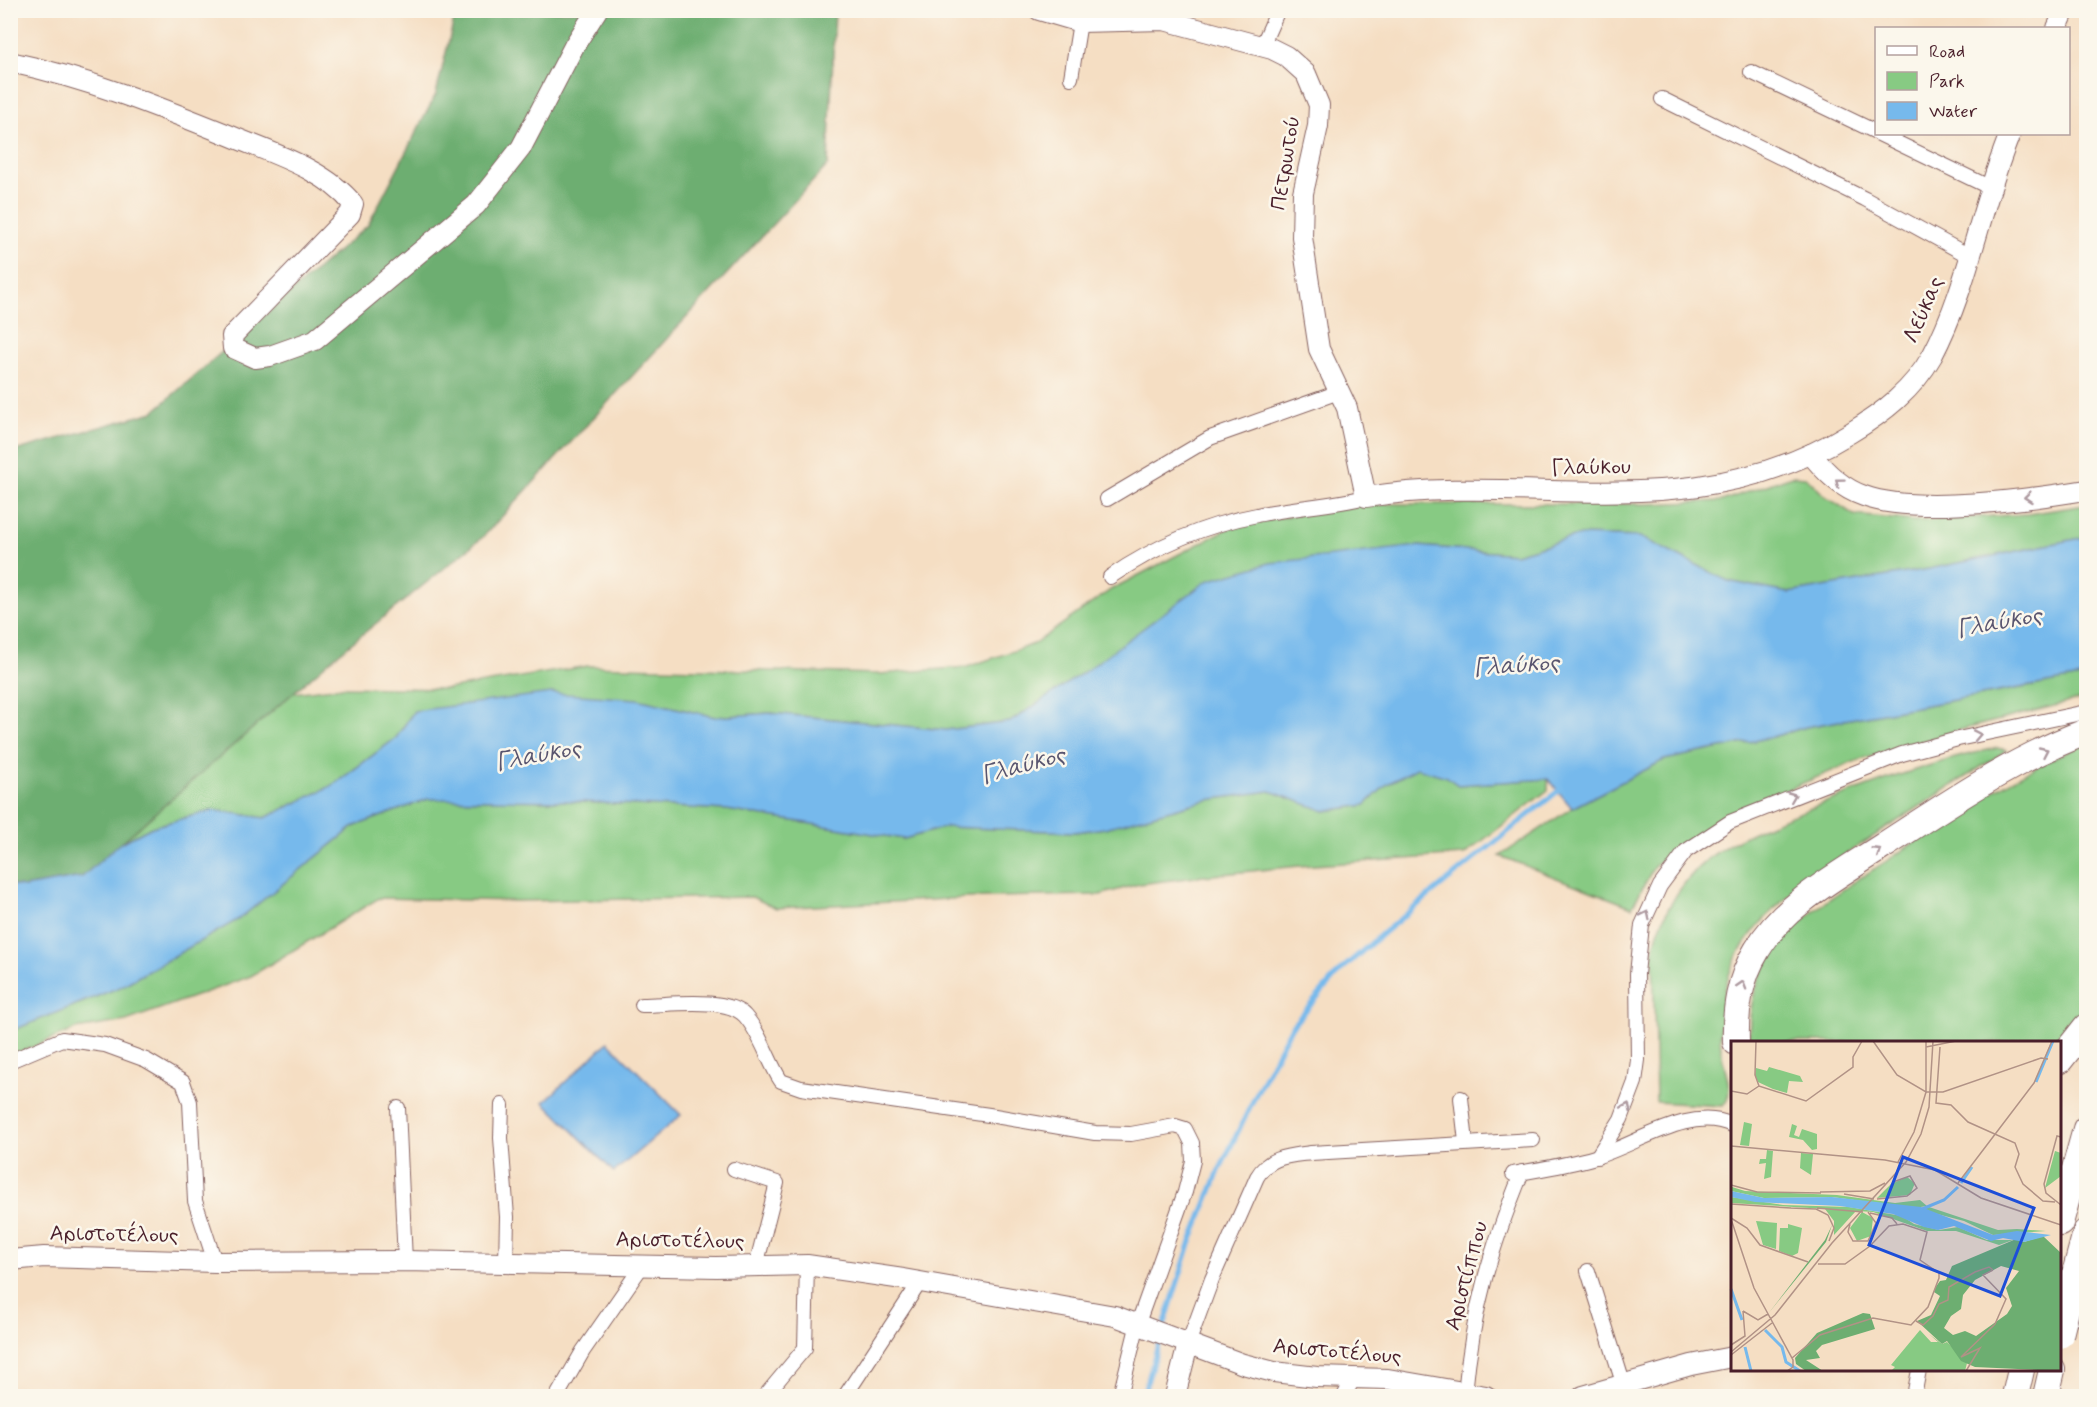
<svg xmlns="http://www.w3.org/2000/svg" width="2097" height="1407" viewBox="0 0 2097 1407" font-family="Mynerve,sans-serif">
	<rect width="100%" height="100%" fill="#fbf7ec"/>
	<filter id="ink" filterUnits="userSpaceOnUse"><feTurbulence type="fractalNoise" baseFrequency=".0167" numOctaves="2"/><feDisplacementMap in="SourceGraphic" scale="12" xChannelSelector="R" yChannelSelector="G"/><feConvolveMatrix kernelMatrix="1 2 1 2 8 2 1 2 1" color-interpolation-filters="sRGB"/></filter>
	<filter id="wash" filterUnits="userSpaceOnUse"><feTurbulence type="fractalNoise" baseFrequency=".008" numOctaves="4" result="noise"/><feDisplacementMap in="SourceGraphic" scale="24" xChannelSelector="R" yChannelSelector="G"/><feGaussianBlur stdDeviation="1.35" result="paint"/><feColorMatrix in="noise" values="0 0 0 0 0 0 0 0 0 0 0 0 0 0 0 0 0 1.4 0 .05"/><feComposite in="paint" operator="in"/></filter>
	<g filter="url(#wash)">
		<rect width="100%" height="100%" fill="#f5dec3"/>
		<g fill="#87ca83" stroke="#687457" stroke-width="1.5">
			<path d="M1792,476L1806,477L1825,496L1854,515L1915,521L2028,514L2086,505V537L1929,569L1788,593L1728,581L1640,537L1581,535L1515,554L1418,546L1087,670L1010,722L946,730L770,713L715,717L637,699L414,711L396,738L333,785L265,818L213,810L152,827L119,844L293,693L342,687L447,689L588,666L879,674L967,667L1034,644L1112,589L1235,525L1363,504H1648L1722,501Z"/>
			<path d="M2086,676V698L1956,731L1851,763L1720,818L1655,865L1632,907L1500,856L1572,808L1664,760L1772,737L1806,727Z"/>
			<path d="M2086,744V1008L2060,1043L1749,1042C1749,1011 1753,983 1771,956C1801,912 1851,885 1894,856C1955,816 2018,770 2086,744Z"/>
			<path d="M1997,748L2007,750L1823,869C1790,894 1756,920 1736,958C1723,984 1718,1020 1721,1049C1722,1066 1737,1092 1723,1106L1656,1102L1653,950C1662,911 1686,872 1720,850C1752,830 1789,817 1824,803C1880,781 1938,760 1997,748Z"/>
			<path d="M1417,767L1447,777L1458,785L1548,779V790L1464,855L1299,866L1204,876L1139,884L1100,895L987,897L776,908L752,897L517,901L379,898L251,976L126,1021L76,1029L11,1056V1031L120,987L239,919L355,826L428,799L565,801L727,810L904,839L946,827L1075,832L1105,828L1207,800L1270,791L1326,811L1365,805L1387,784Z"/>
		</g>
		<path fill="#6dae71" stroke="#5c664e" stroke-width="1.5" d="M456,11H835L828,165L483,537L332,659L82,877L24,887L11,885V452L153,412L368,225L436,94Z"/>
		<g fill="#76b9ec" stroke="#606c8c" stroke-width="1.5">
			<path d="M1581,535L1640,537L1728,581L1788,593L1929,569L2086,537V676L1806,727L1772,737L1664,760L1572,808L1548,779L1458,785L1447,777L1417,768L1387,784L1365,805L1325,811L1270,791L1207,800L1105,828L1075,832L946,827L904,839L727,810L565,801L428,799L355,826L239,919L120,987L11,1031V885L24,887L82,877L119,844L152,827L213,810L265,818L333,785L396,738L414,711L551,693L637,699L715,717L770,713L946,730L1010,722L1087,670L1207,581L1270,563L1418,546L1515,554Z"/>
			<path d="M608,1042L681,1115L614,1172L544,1102Z"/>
		</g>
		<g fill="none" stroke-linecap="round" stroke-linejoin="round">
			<g stroke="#76b9ec" stroke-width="5">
				<path d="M1163,1329L1189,1247L1219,1171L1262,1082L1292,1026L1341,970L1383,933L1563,787"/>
				<path d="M1143,1396L1160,1338"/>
			</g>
		</g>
	</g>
	<g filter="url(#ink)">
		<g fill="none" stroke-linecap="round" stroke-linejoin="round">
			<g stroke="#866260" stroke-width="16">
				<g id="street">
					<path d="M1262,46L1278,10"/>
					<path d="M1751,72L1876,132"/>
					<path d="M1071,78L1080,22"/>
					<path d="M1662,99L1865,199L1971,257"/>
					<path d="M1879,134L1991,188"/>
					<path d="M1107,499L1210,438L1339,392"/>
					<path d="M1110,577C1154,547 1204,525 1257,515C1293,507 1330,506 1366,497"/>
					<path d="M642,1005C668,1005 727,996 745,1016C761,1034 768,1061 781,1081L801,1088L989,1115L1095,1133L1131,1134L1175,1126L1185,1129L1192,1143L1193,1161L1185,1192L1138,1323L1120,1396"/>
					<path d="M10,1061L62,1039L105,1045L146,1060L183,1082L190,1102L195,1201L215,1262"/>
					<path d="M1461,1098L1466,1142"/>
					<path d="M502,1105L501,1138L507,1217L506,1263"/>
					<path d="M398,1108L405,1261"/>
					<path d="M1597,1157L1621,1119L1635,1082L1638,1060L1637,974L1642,925L1660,886L1686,851L1730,822L1902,754L1958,739L2086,712"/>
					<path d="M734,1169L777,1183L756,1266"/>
					<path d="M1513,1174C1541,1169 1568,1165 1595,1157C1637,1145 1689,1105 1732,1125"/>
					<path d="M1588,1271L1624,1386"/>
					<path d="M1188,1344L1212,1279L1257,1177C1269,1156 1289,1156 1311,1153L1533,1140"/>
					<path d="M1465,1393C1473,1308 1490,1251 1522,1172"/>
					<path d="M557,1396L583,1351L642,1266"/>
					<path d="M765,1396L805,1348L807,1265"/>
					<path d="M845,1396L920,1282"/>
					<path d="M1344,1396L1355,1376"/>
					<path d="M1914,1396L1919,1370"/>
				</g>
			</g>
			<g stroke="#866260" stroke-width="22">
				<g id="secondary">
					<path d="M1039,10L1080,22L1164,20L1272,49L1286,56L1306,74L1319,105L1318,126L1303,193L1302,237L1319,349L1347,408L1366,497C1534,471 1692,530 1850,433C1883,413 1913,390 1932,356C1969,286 1980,206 2010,134"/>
					<path d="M2057,28L2065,10"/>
					<path d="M10,62C87,78 159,107 231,136C271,153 325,169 353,204L350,214L232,336L233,348L255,358L270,356L315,340L476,205L521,148L574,46L597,10"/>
					<path d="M1811,454C1825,472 1841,488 1864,496C1916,515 2031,499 2086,490"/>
					<path d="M10,1260L44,1257L215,1262L405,1261L716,1267L807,1265L903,1279L1115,1316L1243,1364L1274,1372L1317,1377L1388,1379L1486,1396"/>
					<path d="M2060,1317L2086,1314"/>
					<path d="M1175,1396L1188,1344"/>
					<path d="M1583,1396L1691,1365L1732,1357"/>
				</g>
			</g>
			<g stroke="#866260" stroke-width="28">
				<g id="highway">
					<path d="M1736,1042C1735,1010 1739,979 1757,950C1784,904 1839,875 1883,846C1948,804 2013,759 2086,732"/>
					<path d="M2060,1060L2086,1027"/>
					<path d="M2060,1223L2086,1129"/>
					<path d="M2076,1270L2086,1232"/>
					<path d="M2015,1396L2021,1370"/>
					<path d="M2046,1396L2052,1370"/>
				</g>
			</g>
			<use href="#street" stroke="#fff" stroke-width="14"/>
			<use href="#secondary" stroke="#fff" stroke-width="20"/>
			<use href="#highway" stroke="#fff" stroke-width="26"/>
			<g stroke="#866260" stroke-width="28" stroke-linecap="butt">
				<path id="highway-bridge" d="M2060,1335L2076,1270"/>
			</g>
			<use href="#highway-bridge" stroke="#fff" stroke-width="26"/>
		</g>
		<defs><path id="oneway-chevron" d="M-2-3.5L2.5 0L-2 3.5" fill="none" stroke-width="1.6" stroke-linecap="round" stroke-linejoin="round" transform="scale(1.5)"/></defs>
		<g stroke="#ae9aa0">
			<use href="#oneway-chevron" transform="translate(1839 482) rotate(-143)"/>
			<use href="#oneway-chevron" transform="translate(2028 497) rotate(174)"/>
			<use href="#oneway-chevron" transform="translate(1977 735) rotate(-11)"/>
			<use href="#oneway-chevron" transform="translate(2044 751) rotate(-25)"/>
			<use href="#oneway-chevron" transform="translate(1792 796) rotate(-22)"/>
			<use href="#oneway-chevron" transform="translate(1877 851) rotate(-33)"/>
			<use href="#oneway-chevron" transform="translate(1646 915) rotate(-64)"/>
			<use href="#oneway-chevron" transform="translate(1742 985) rotate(-73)"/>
			<use href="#oneway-chevron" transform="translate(1627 1107) rotate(-66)"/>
		</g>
	</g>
	<g text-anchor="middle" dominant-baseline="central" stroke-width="5" stroke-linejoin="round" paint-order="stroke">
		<g font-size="22" fill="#4a1f2b" stroke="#fbf7ec">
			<text transform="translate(1286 163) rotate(-81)">Πετρωτού</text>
			<text transform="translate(1924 310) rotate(-67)">Λεύκας</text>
			<text transform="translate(1591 468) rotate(-1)">Γλαύκου</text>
			<text transform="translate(114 1235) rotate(1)">Αριστοτέλους</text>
			<text transform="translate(680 1241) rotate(1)">Αριστοτέλους</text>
			<text transform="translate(1467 1276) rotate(-75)">Αριστίππου</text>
			<text transform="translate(1337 1352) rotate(5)">Αριστοτέλους</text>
		</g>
		<g font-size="24" font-style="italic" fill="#59556f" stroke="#fbf7ec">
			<text transform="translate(1999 623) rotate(-10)">Γλαύκος</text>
			<text transform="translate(1516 666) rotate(-4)">Γλαύκος</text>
			<text transform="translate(538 756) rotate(-10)">Γλαύκος</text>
			<text transform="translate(1023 766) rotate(-15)">Γλαύκος</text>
		</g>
	</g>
	<g transform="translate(1731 1041)">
		<rect width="330" height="330" fill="#f5dec3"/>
		<path d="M38,26L69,35L72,41L58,40L56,52L42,48L27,41L24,34L25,27L36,30ZM13,81L21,83L18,105L9,104ZM61,83L66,85L63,94L68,96L71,88L86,93V108L81,109L72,99L58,96ZM36,109L42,110L40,136L33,138L35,122L28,123L29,118H35ZM324,110L330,112V135L314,147ZM70,112L82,113L80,134L69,127ZM176,136L184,142L179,154L146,157L160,143ZM1,146L14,150L106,154L164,162L189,159L196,165L183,167L101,156L33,157L0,150ZM0,156L52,164L118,166L171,175L183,183L208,189L227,186L256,199H282L268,204L225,190H196L142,171L0,162ZM198,166L267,189L286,188L315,190L262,194L233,180L191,169ZM94,168L125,170L103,194V180ZM131,171L142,177L140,195L126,200L119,187ZM25,180L46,182L45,208L32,204ZM57,183L71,187L67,212L61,215L48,210L49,187H57ZM189,289L200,301H207L198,293L211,303L216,301L236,322L234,330H160L164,326L160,324Z" fill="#87ca83"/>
		<path d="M101,184L95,201L37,273L94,199ZM312,195L330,212V330L244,326L230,320L216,300L211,303L186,280L200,274L209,255L203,251L204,247L209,240L215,239L221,225L285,198L293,201ZM270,225L288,230L275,247L281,265L276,273L245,295L234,290L222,294L213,287L220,275L230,268L232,254L244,239ZM132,272L139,273L144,288L91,304L85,310L89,317L75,319L92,330H75L65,323L64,317L86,292Z" fill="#6dae71" fill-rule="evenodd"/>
		<path d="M0,150L33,157L101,156L190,166L262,194L286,190L320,194L293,201L272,197L260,200L223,185L207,189L193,186L162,173L109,165L24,161L0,156Z" fill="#76b9ec"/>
		<path fill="none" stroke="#76b9ec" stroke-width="3" d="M305,41L322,0M230,142L241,126M191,168L213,159L227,146M0,248L11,279M34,289L51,306L55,321L69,330M14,306L20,330"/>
		<path fill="none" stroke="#b19286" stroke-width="1.5" d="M25,0L24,34L28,45M142,0L166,34L195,51V0M195,6L225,0M209,6L205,62L220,64L237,81L284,102L288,113L284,126L292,143L312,160L324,161M0,50L16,53L28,45L75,60L122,26V16L131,0M330,96L326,95L313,143L315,152L330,164M0,105L154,119L204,129L250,157L330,184M167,121L183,91L195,51H212L310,17L317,18M227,142L303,42L321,0M0,144L26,151L90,152M89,151L139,150L154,142M113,153L143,158M146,158L176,155L186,147L179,135L162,141M0,163L60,167M59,167L85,168L97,174L103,187L98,200M86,167L132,171M139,172L161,177L166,183M0,177L16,187L29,204L77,221M0,178L23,247L62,319V326L56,330M119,183L117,191L122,200H137L145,182L137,171M12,270L27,279L37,273M185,280L192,284L202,275L208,263L217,259L218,246L244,231L258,226L262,229M0,304L14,295L12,270M0,311L44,274L101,202L175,121L190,93L198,66L202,0M0,314L41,282M61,317L89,294L142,277L180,284L197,266L208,237V232L189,219L196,191L172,183L158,185L139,205L114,223H87M235,330L249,307L230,316L264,283L275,258L252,234L262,229"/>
		<path fill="#1d4ed8" fill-opacity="0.15" stroke="#1d4ed8" stroke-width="3" d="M172,116L303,167L269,255L138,204Z"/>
		<rect width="330" height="330" fill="none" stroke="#4a1f2b" stroke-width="3"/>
	</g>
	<rect width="2097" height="1407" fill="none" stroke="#fbf7ec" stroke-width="36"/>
	<rect x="1875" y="27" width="195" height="108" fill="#fbf7ec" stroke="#b4a19f" stroke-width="1.5"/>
	<rect x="1887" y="46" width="30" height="9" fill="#ffffff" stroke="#b4a19f" stroke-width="1.5"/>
	<text x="1929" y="57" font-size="18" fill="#4a1f2b">Road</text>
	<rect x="1887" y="72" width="30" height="18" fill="#87ca83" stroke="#b4a19f" stroke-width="1.5"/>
	<text x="1929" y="87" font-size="18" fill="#4a1f2b">Park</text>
	<rect x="1887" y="102" width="30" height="18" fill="#76b9ec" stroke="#b4a19f" stroke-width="1.5"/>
	<text x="1929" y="117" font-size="18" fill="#4a1f2b">Water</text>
</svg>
